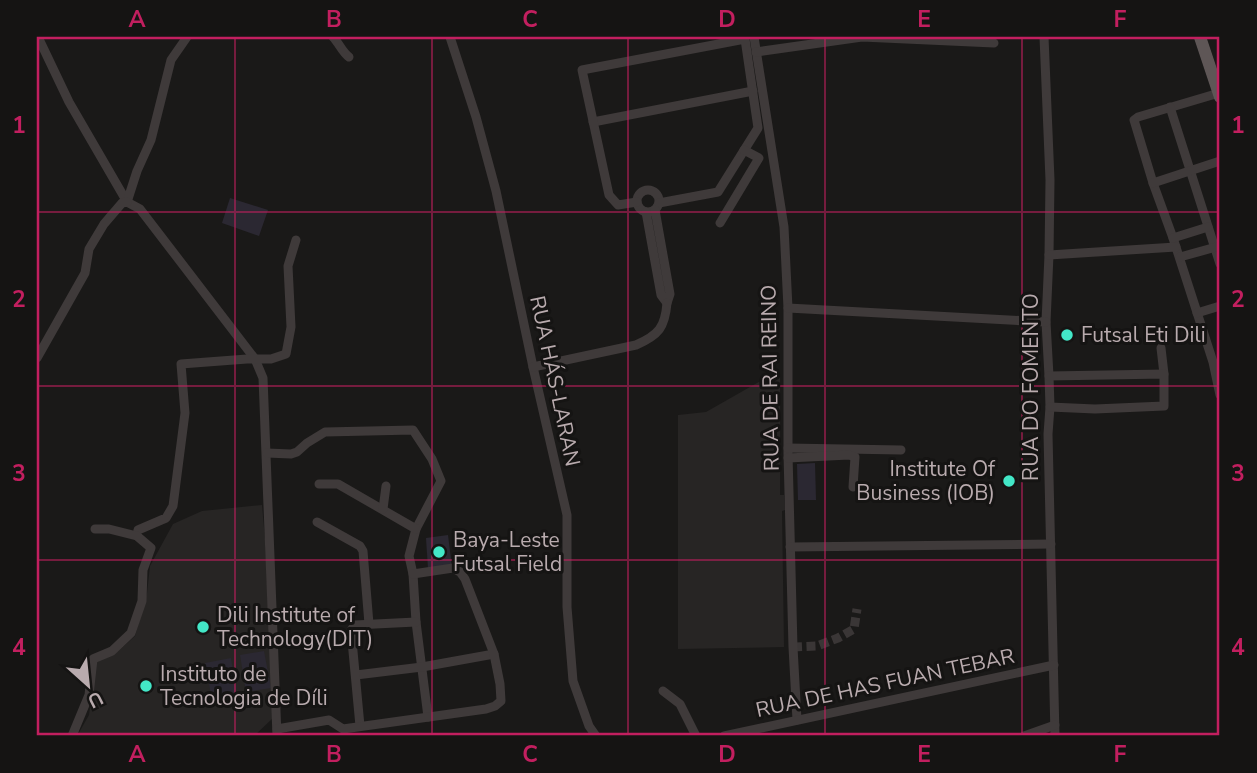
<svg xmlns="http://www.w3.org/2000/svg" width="1257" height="773" viewBox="0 0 1257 773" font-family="'Nunito Sans',sans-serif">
	<rect width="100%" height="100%" fill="#1a1918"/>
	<g fill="#272524">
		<path d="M780,373V495H784L785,510L782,511L784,647L678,649V415L706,412L773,374Z"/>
		<path d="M262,505L265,539L273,718L254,736H77L89,715L94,680L93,664L116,653L135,636L147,593L150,566L173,524L202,511Z"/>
	</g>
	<g fill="#2b2832">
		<path d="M230,198L268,210L259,236L222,223Z"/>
		<path d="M815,463L816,500H798L797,464Z"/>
		<path d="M448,535L452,567L428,569L426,538Z"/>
		<path d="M264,651L271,688L246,692L240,655Z"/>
		<path d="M231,658L237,696L212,700L205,663Z"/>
	</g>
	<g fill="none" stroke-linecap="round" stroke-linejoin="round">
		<path stroke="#3a3636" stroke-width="9" stroke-dasharray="9 4.5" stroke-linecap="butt" d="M793,647L817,646L838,638L854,629L857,609"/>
		<g stroke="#3f3a3a" stroke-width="9">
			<path d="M38,37L69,102L127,202"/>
			<path d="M333,37C339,43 342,52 349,57"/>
			<path d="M450,37L476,117L496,191L533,367L567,515V607L573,681L589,726L596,736"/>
			<path d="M754,37L784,227L788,308V454L793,647L797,720"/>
			<path d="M1044,37L1050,180L1049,255L1046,322L1049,376L1050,407L1048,434L1055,736"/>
			<path d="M756,52L862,37L994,43"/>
			<path d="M1219,93L1138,117L1134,120L1153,183L1173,238L1213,362L1220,395"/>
			<path d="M1170,107L1220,264"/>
			<path d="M593,122L753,91"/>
			<path d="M1153,183L1220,161"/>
			<circle cx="648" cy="201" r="11"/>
			<path d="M127,202L140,209L255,359L263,378L277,736"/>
			<path d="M127,202L137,171L151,140L171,60L187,37"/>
			<path d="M637,202L618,205L609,195L582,70L745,39L758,128L718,192L659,203"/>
			<path d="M646,212L661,295L667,303L670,294L655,210"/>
			<path d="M720,223L759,158L744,150"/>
			<path d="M1173,238L1208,227"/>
			<path d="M1049,255L1176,247"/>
			<path d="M1180,257L1216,247"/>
			<path d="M788,308L1046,322"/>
			<path d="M1197,313L1220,306"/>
			<path d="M1161,348L1164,374"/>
			<path d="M37,358L85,273L89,249L104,224L122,203L127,202"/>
			<path d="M533,367L636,345C659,335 665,327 667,303"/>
			<path d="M1049,376L1164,374V406L1095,409L1050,407"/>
			<path d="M788,448L901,450"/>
			<path d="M267,453L291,454L297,452L307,443L325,432L413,430L432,459L441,481L416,529L409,556L413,574L416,622L428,717"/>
			<path d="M788,458L849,455L855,457L853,487"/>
			<path d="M319,484H338L416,529"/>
			<path d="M383,509L386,486"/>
			<path d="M317,522L360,546L363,551L369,624"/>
			<path d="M137,536L138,530L166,518L173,506L185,413L181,364L247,359H271L286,354L291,327L288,266L296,240"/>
			<path d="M790,547L1051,544"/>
			<path d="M356,675L422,667L494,654"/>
			<path d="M663,691L680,704L696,736"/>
			<path d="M360,726L351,630L355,625L416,622"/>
			<path d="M277,729L329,720L343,729L486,709L495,706L501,701L500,684L494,654L465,579L460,572L453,568L413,574"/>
			<path d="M72,736L89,695L93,659L112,651L131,633L142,601L143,570L151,548L137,536L109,529H95"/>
			<path d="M724,736L1054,665"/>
			<path d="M1024,736L1055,725"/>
		</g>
		<path stroke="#5e5656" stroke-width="12" d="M1200,37L1220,97"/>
	</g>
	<path fill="none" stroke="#c21f5f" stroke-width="2" stroke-opacity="0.55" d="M235,37V736M432,37V736M628,37V736M825,37V736M1022,37V736M37,212H1220M37,386H1220M37,560H1220"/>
	<g fill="#43e7c7" stroke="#151413" stroke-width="2.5">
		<circle cx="1067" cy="335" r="7"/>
		<circle cx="1009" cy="481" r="7"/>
		<circle cx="439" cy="552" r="7"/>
		<circle cx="203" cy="627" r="7"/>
		<circle cx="146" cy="686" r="7"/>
	</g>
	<g text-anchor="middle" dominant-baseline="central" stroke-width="6" stroke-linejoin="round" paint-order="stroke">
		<g font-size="21" fill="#b9abae" stroke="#151413" text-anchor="start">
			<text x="1081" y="335">Futsal Eti Dili</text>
			<text x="995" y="469" text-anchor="end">Institute Of<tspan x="995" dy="24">Business (IOB)</tspan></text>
			<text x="453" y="540">Baya-Leste<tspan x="453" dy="24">Futsal Field</tspan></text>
			<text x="217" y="615">Dili Institute of<tspan x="217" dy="24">Technology(DIT)</tspan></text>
			<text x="160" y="674">Instituto de<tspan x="160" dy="24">Tecnologia de Díli</tspan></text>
		</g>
		<g font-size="21" fill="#b9abae" stroke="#151413">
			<text transform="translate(770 378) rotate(-91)">RUA DE RAI REINO</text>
			<text transform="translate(555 381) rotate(78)">RUA HÁS-LARAN</text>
			<text transform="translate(1031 387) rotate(-90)">RUA DO FOMENTO</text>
			<text transform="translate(885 683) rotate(-12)">RUA DE HAS FUAN TEBAR</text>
		</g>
	</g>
	<rect width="1257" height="773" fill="none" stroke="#151413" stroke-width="77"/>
	<g transform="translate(88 685) rotate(153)" stroke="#151413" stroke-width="5" paint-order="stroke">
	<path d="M0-5L12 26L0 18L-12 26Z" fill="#b9abae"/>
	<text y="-10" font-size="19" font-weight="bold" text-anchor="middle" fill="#b9abae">U</text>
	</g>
	<rect x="38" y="38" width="1180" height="696" fill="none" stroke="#c21f5f" stroke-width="2.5"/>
	<g font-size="23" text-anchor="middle" font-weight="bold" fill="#c21f5f">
		<text x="137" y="27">A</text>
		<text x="334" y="27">B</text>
		<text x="530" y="27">C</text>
		<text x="727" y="27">D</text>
		<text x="924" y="27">E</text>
		<text x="1120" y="27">F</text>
		<text x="19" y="133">1</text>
		<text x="1238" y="133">1</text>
		<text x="19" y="307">2</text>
		<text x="1238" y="307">2</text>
		<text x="19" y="481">3</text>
		<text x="1238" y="481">3</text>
		<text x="19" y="655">4</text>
		<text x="1238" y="655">4</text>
		<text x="137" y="762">A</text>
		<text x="334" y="762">B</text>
		<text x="530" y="762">C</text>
		<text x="727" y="762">D</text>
		<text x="924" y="762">E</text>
		<text x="1120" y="762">F</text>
	</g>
</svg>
